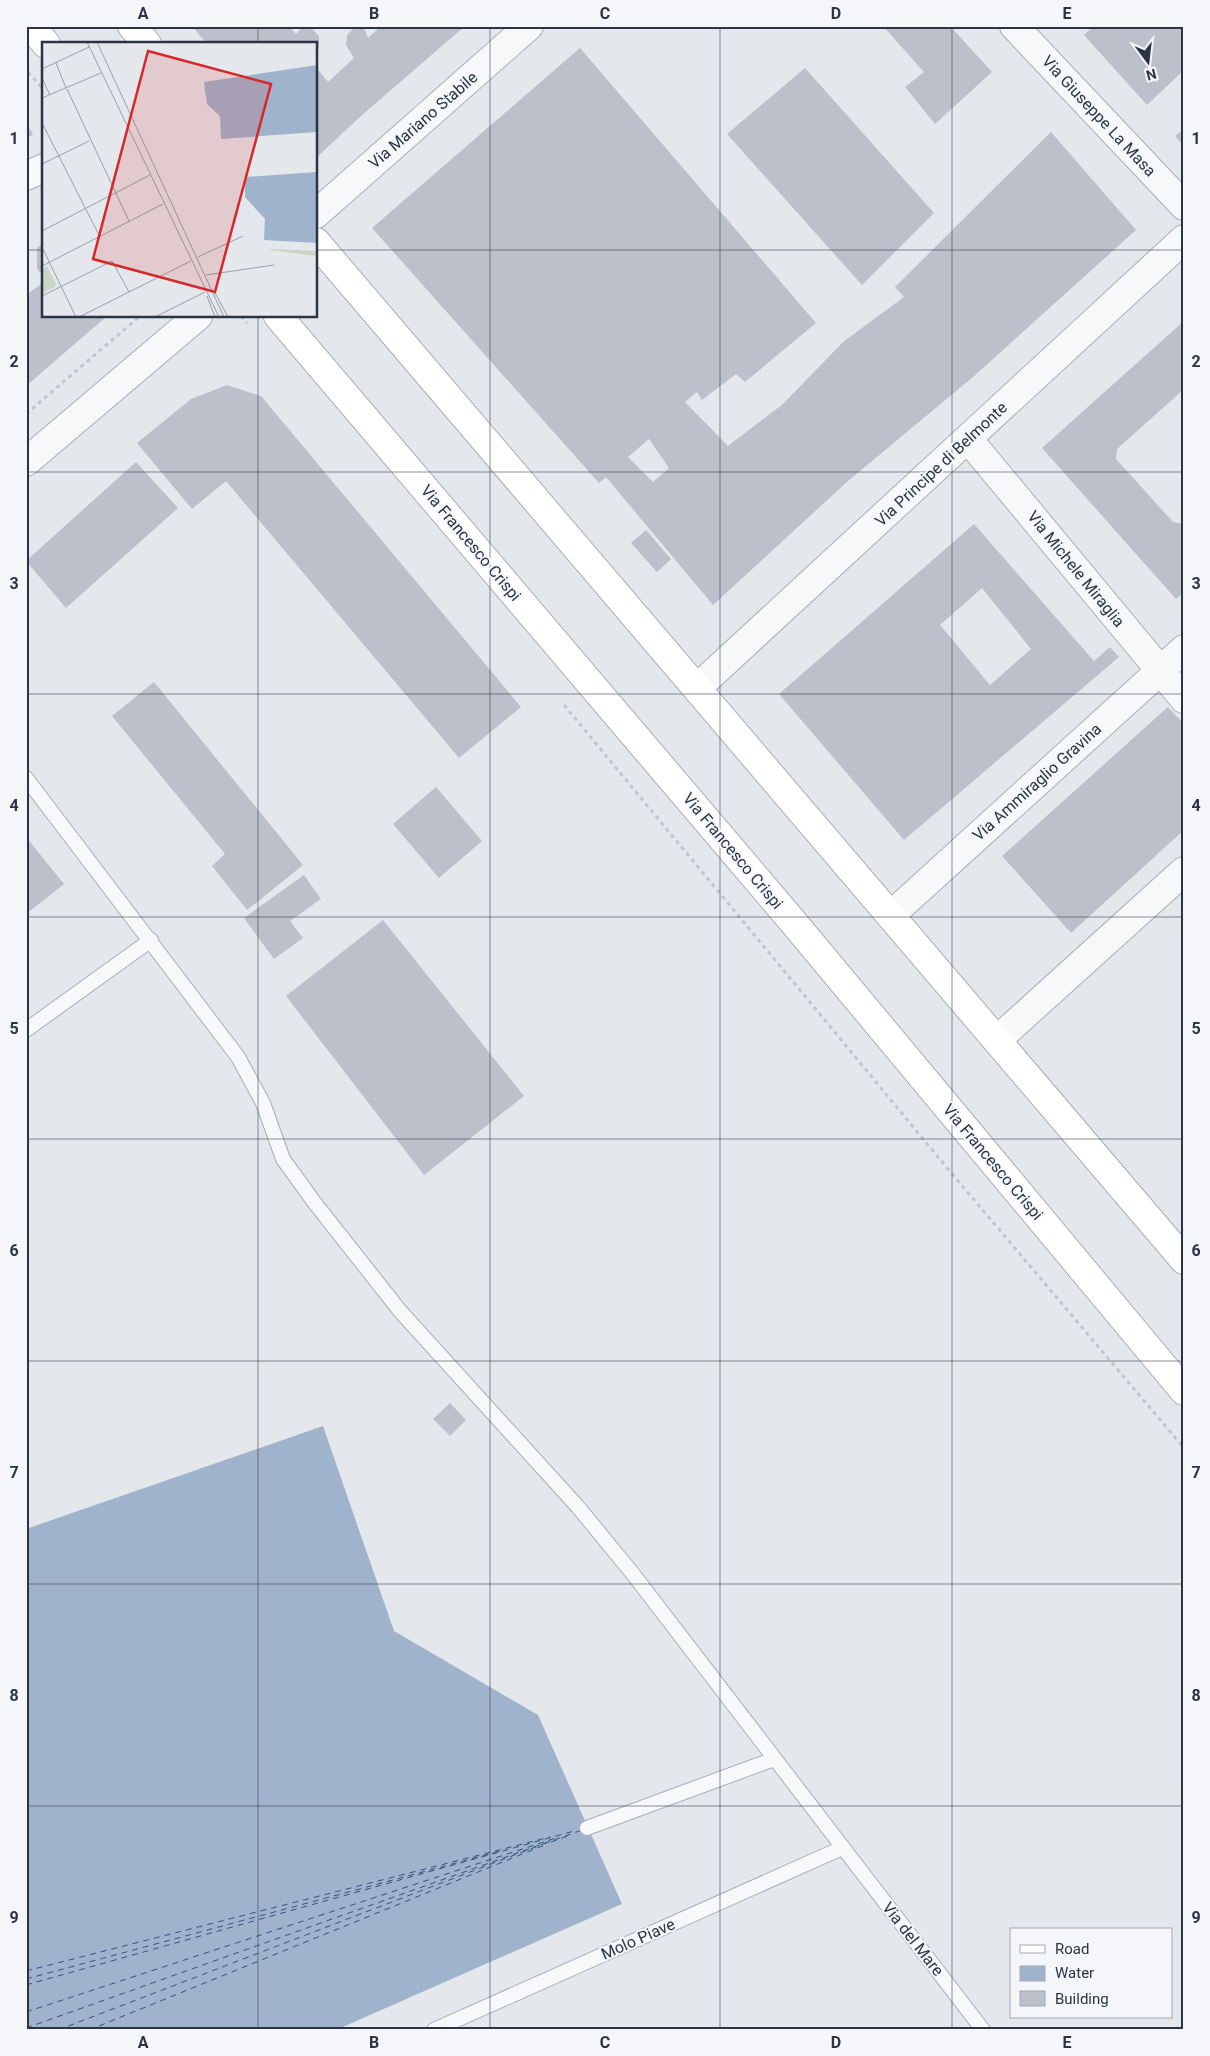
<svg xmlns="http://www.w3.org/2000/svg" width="1210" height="2056" viewBox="0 0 1210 2056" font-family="Roboto,sans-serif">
	<rect width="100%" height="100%" fill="#e4e7ec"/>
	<path fill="#9fb4cc" d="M323,1426L394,1631L538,1715L622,1904L336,2030H26V1529Z"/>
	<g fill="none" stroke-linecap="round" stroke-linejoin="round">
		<g stroke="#34527a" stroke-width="1" stroke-dasharray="6 5" stroke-linecap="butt">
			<path d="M551,1842L568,1836"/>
			<path d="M26,1971L550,1837"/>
			<path d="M26,1979L504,1850"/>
			<path d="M26,1985L574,1831"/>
			<path d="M26,2012L556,1838"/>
			<path d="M26,2028L582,1830"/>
			<path d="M58,2030L551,1841"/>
			<path d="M89,2030L547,1844"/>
		</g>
	</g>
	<g fill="#bbc0ca" fill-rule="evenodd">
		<path d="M192,26H288L296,34L301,29L311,28L319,36V48L316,50V44H207Z"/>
		<path d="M381,26H465L362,115L316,158V67L328,82L354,58L346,45L347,35L354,28H364L368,38Z"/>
		<path d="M883,26H950L992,72L935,124L905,87L924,72Z"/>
		<path d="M1094,26H1180L1184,30V70L1147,105L1084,35Z"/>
		<path d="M580,48L816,323L745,382L736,374L702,400L697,392L685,402L728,446L783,404L843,342L904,297L895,287L1051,132L1136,230L973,377L848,481L713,605L606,477L599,483L372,228ZM649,439L669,468L653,482L628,457Z"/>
		<path d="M805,68L934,213L862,285L727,134Z"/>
		<path d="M26,122L33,135L26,138Z"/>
		<path d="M1184,129V146L1175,136Z"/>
		<path d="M44,242V277L37,269V248Z"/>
		<path d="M44,282V316H107L26,386V295Z"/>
		<path d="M1184,321V389L1117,449L1116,459L1173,522L1184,524V592L1176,599L1042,448Z"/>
		<path d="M227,385L261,396L521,707L459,758L226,481L192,509L137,443L191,399Z"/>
		<path d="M136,462L178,508L66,608L26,561Z"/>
		<path d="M974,524L1094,661L1110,647L1119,657L904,840L779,694ZM982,588L1031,649L990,685L940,625Z"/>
		<path d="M646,530L671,559L657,572L631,543Z"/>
		<path d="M154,682L303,865L247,910L212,866L225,854L112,716Z"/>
		<path d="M1168,707L1184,724V830L1071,933L1002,856Z"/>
		<path d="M436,787L482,841L439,878L393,824Z"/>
		<path d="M26,837L64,884L26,914Z"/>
		<path d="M304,875L321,899L290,921L303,938L274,959L244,918Z"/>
		<path d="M383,920L524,1096L424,1175L286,996Z"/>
		<path d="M450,1403L466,1420L450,1436L433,1419Z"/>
	</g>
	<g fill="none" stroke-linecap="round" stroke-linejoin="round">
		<g stroke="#a9aeb7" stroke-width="16">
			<g id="lane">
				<path d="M26,778L238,1057L263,1103L283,1159L314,1202L400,1311L578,1507L633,1574L983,2030"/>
				<path d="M26,1030L151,940"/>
				<path d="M587,1828L774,1759"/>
				<path d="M434,2030L842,1848"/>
			</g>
		</g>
		<g stroke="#a9aeb7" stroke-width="30">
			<g id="street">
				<path d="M1014,26L1184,206"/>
				<path d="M26,176L44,168"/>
				<path d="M316,214L529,26"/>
				<path d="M968,439L1184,699"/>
				<path d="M26,462L198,316"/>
				<path d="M697,688L1184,239"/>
				<path d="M891,915L1184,649"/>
				<path d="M997,1040L1184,871"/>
			</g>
		</g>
		<g stroke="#a9aeb7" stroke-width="30">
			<g id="secondary">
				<path d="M31,26L46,44"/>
				<path d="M132,26L147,44"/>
				<path d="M316,242L1184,1260"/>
				<path d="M278,316L794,923L1184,1391"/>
			</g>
		</g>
		<g stroke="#c2c5cb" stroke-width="3" stroke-dasharray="4 4" stroke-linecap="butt">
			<path d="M28,72L44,90"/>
			<path d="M241,316L247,323"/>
			<path d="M26,414L140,316"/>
			<path d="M564,705L948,1169L1184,1448"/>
		</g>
		<use href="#lane" stroke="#f7f8fa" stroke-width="14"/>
		<use href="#street" stroke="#f7f8fa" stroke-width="28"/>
		<use href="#secondary" stroke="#fff" stroke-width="28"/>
	</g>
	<path fill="none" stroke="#2b3445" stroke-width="1" stroke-opacity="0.55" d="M258,26V44M490,26V2030M720,26V2030M952,26V2030M26,250H44M316,250H1184M258,316V2030M26,472H1184M26,694H1184M26,917H1184M26,1139H1184M26,1361H1184M26,1584H1184M26,1806H1184"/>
	<g text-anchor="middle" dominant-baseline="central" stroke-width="4" stroke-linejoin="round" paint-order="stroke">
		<g font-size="16" fill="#2b3445" stroke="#f4f6f9">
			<text transform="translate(1099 116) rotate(47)">Via Giuseppe La Masa</text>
			<text transform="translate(423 120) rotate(-41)">Via Mariano Stabile</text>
			<text transform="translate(941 464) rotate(-43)">Via Principe di Belmonte</text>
			<text transform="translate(471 543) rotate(50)">Via Francesco Crispi</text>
			<text transform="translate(1076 569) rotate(51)">Via Michele Miraglia</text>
			<text transform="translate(1037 782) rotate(-42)">Via Ammiraglio Gravina</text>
			<text transform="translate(733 851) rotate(50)">Via Francesco Crispi</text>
			<text transform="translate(993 1162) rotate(50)">Via Francesco Crispi</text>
			<text transform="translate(638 1939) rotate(-24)">Molo Piave</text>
			<text transform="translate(913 1939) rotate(52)">Via del Mare</text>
		</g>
	</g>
	<g transform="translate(42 42)">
		<rect width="275" height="275" fill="#e4e7ec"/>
		<path d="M228,207L275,209V214L228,208ZM5,224L15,244L0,251V227Z" fill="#c9d6c5"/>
		<path d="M275,23V90L179,97L178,74L165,62L162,40ZM275,130V201L222,198L223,177L203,155V135Z" fill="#9fb4cc"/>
		<path fill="none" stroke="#9fb4cc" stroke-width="2.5" d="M206,45L275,38M184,47L275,40M196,47L275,43M163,49L275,35M169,49L275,50M202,49L275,48M249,49H275M203,143L275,139"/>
		<path fill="none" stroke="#9a9fa9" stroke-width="1" d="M45,0L177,275M55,0L182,275M14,21L24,46M0,27L47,5M0,36L8,53M25,47L87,179M0,56L59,31M0,81L58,195M0,122L47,99M0,189L108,133M0,205L34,275M156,215L201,194M0,224L121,162M164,233L232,223M172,249L186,275M0,254L70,219L87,250M165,254L173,275M37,275L149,219M113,275L163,250"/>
		<path fill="#d62828" fill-opacity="0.15" stroke="#d62828" stroke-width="2.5" d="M106,9L229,42L173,250L51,217Z"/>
		<rect width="275" height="275" fill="none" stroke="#2b3445" stroke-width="2.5"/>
	</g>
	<rect width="1210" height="2056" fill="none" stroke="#f4f6f9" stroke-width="55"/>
	<rect x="1010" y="1928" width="162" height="90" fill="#f4f6f9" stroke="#a4a8b1"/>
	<rect x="1020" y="1945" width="25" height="8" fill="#ffffff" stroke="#a4a8b1"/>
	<text x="1055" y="1954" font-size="15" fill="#2b3445">Road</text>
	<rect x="1020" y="1966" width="25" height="15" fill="#9fb4cc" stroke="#a4a8b1"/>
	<text x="1055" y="1978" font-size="15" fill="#2b3445">Water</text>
	<rect x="1020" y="1991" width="25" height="15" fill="#bbc0ca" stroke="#a4a8b1"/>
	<text x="1055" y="2004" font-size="15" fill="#2b3445">Building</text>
	<g transform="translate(1148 62) rotate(165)" stroke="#f4f6f9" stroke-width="4" paint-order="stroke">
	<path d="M0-4L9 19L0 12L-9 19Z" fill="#2b3445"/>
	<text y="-8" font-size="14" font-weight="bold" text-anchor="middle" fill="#2b3445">N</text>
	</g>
	<rect x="28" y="28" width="1154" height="2000" fill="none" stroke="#2b3445" stroke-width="2"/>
	<g font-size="16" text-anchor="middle" font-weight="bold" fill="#2b3445">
		<text x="143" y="19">A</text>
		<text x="374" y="19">B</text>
		<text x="605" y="19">C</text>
		<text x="836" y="19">D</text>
		<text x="1067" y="19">E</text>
		<text x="14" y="144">1</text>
		<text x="1196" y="144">1</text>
		<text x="14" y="367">2</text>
		<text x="1196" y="367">2</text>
		<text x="14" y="589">3</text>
		<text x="1196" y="589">3</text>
		<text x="14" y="811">4</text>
		<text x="1196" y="811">4</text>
		<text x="14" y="1034">5</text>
		<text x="1196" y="1034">5</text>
		<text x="14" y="1256">6</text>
		<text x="1196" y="1256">6</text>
		<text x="14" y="1478">7</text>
		<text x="1196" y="1478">7</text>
		<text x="14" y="1701">8</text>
		<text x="1196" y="1701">8</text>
		<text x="14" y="1923">9</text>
		<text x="1196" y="1923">9</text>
		<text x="143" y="2048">A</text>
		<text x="374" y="2048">B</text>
		<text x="605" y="2048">C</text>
		<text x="836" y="2048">D</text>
		<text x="1067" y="2048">E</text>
	</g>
</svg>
